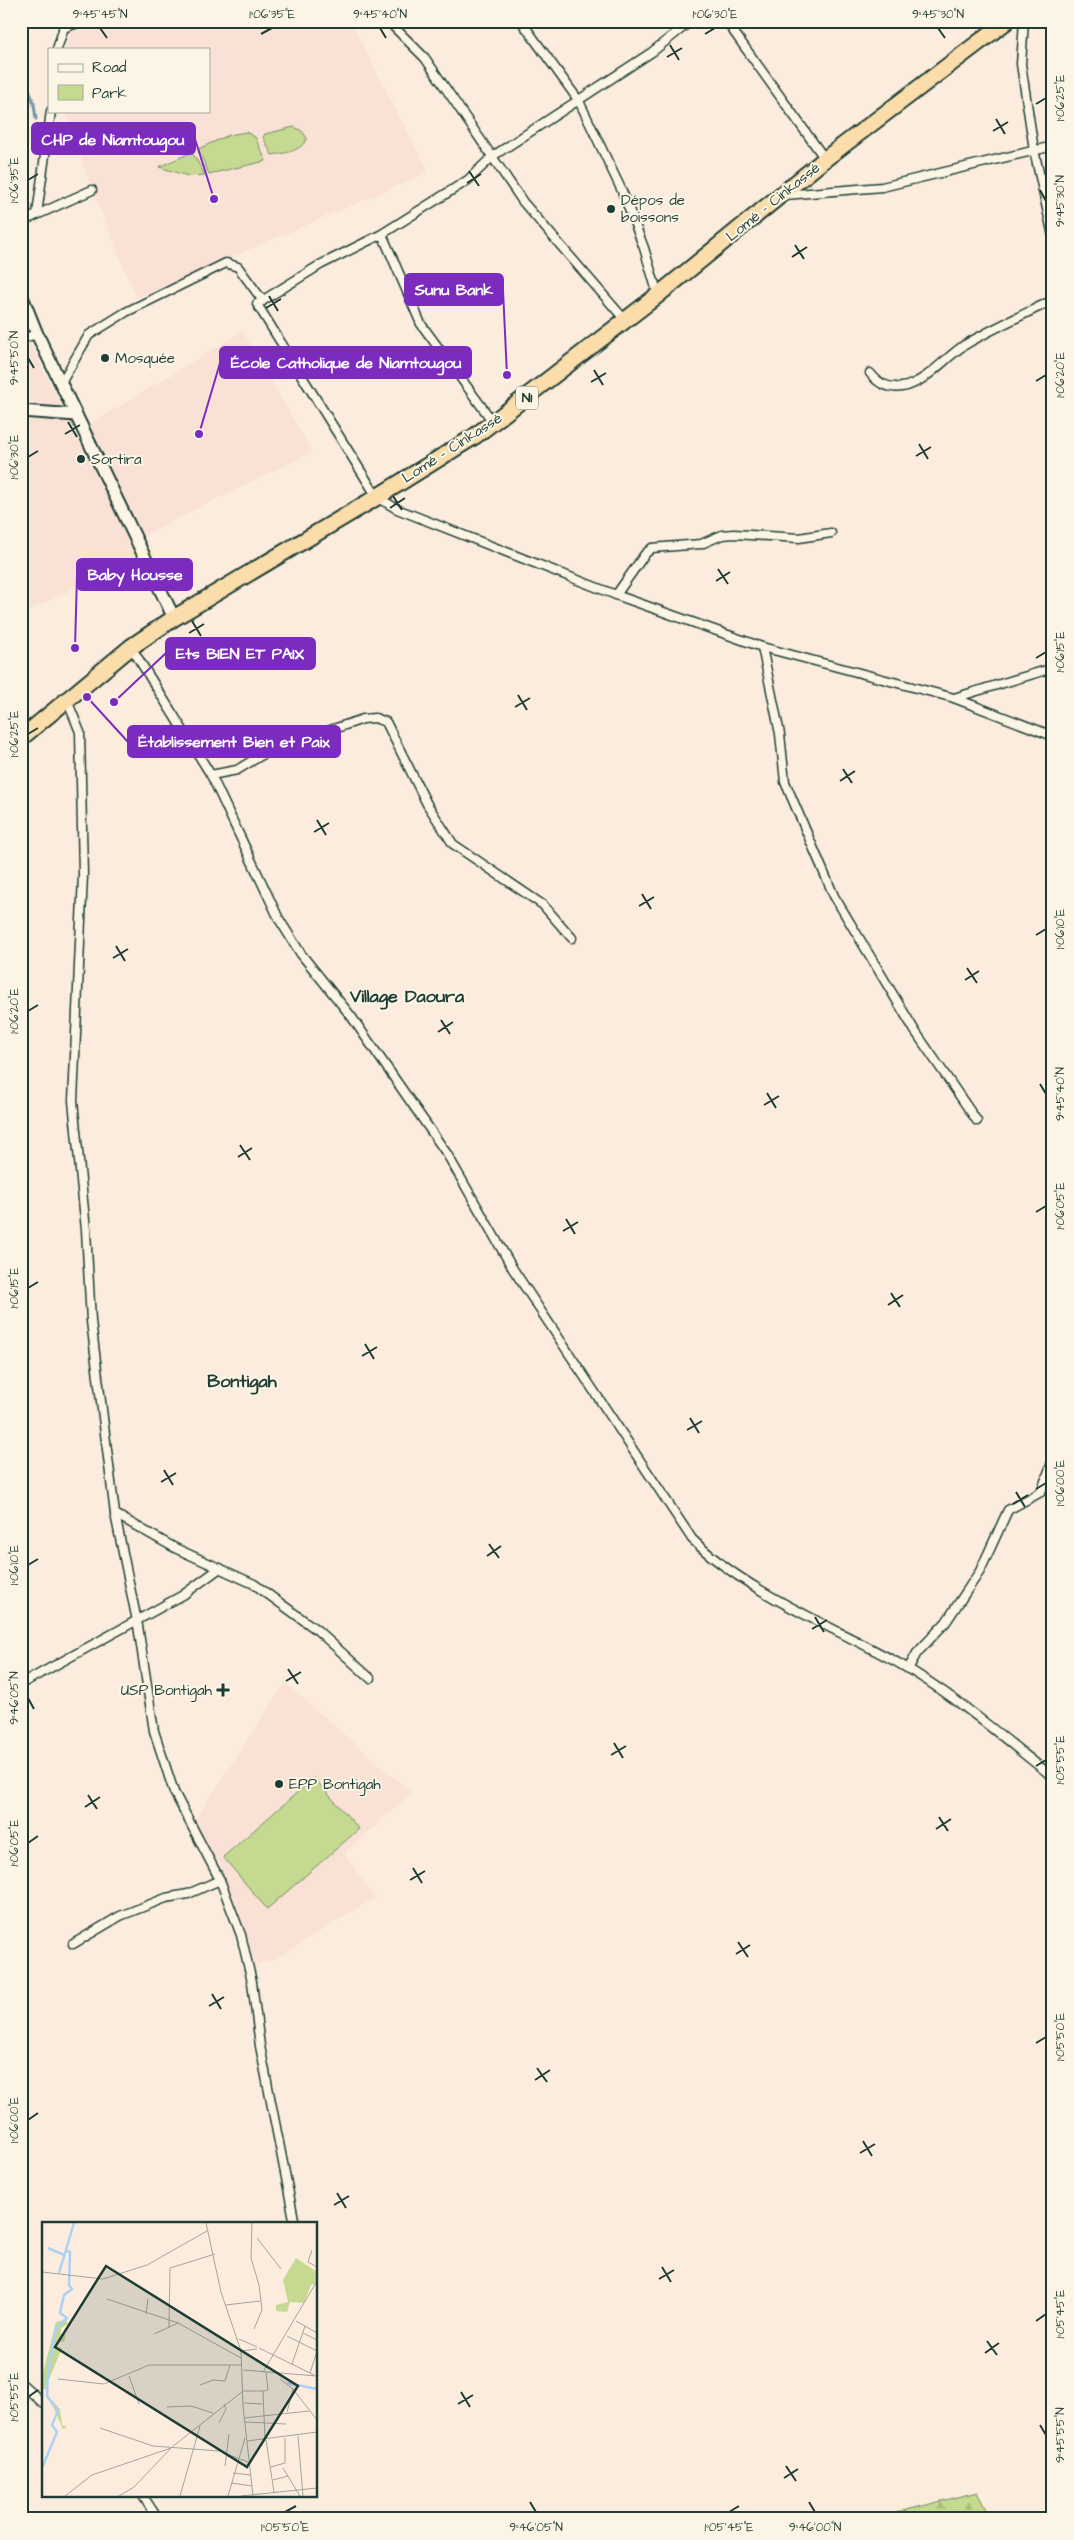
<svg xmlns="http://www.w3.org/2000/svg" width="1074" height="2540" viewBox="0 0 1074 2540" font-family="'Architects Daughter',sans-serif">
	<defs>
		<pattern id="forest-firs" width="22" height="20" patternUnits="userSpaceOnUse" patternTransform="scale(1.25)"><rect width="22" height="20" fill="#c5da90"/><path d="M5 1l3.5 6h-7zM16 11l3.5 6h-7z" fill="#a9bc7d"/></pattern>
	</defs>
	<rect width="100%" height="100%" fill="#fbecde"/>
	<filter id="ink" filterUnits="userSpaceOnUse"><feTurbulence type="fractalNoise" baseFrequency=".02" numOctaves="2"/><feDisplacementMap in="SourceGraphic" scale="10" xChannelSelector="R" yChannelSelector="G"/><feConvolveMatrix kernelMatrix="1 2 1 2 8 2 1 2 1" color-interpolation-filters="sRGB"/></filter>
	<g filter="url(#ink)">
		<g fill="#fae1d6">
			<path d="M109,21H350L429,172L137,298L88,180L66,111H209V49H65L71,33Z"/>
			<path d="M243,331L312,452L140,537L87,426Z"/>
			<path d="M21,334H25L137,556L21,615Z"/>
			<path d="M285,1683L412,1793L344,1853L375,1898L272,1961L256,1965L236,1906L194,1821Z"/>
		</g>
		<g fill="#c5da90" stroke="#728c62">
			<path d="M294,127L302,131L307,138C301,152 285,153 272,155L263,137L265,134Z"/>
			<path d="M246,132L255,137L266,161L209,174L198,149L229,135Z"/>
			<path d="M192,152L205,175L188,176L159,167Z"/>
			<path d="M314,1778L359,1829L267,1909L223,1857Z"/>
		</g>
		<path fill="url(#forest-firs)" stroke="#728c62" d="M977,2492L991,2519H898L895,2513Z"/>
		<g fill="none" stroke-linecap="round" stroke-linejoin="round">
			<path stroke="#7496a8" stroke-width="3" d="M21,65L34,104L36,119"/>
			<g stroke="#1f3d34" stroke-width="11">
				<g id="street">
					<path d="M388,21L425,58L523,202L625,320"/>
					<path d="M521,21L579,101L622,191L644,248L658,295"/>
					<path d="M691,21L652,52L493,156L468,180L382,234L320,265L257,304L377,497L397,509L616,595L762,647L954,698L1053,736"/>
					<path d="M726,21L825,159"/>
					<path d="M1024,21L1021,64L1034,150L1053,236"/>
					<path d="M63,28L84,21"/>
					<path d="M57,49L66,21"/>
					<path d="M785,195L882,187L1053,146"/>
					<path d="M37,214L51,111"/>
					<path d="M21,222L92,190"/>
					<path d="M382,234L421,324L493,422"/>
					<path d="M21,339L37,334"/>
					<path d="M870,373C879,385 891,390 907,386C929,379 944,359 963,346C991,329 1023,315 1053,300"/>
					<path d="M61,383L89,335L126,312L226,263L238,267L263,301"/>
					<path d="M616,595L645,554L652,548L701,544L722,535L734,534L799,538L831,533"/>
					<path d="M131,647L211,775L279,919L301,954L351,1016L447,1154L513,1269L692,1539C747,1593 832,1626 900,1664C955,1695 1003,1738 1053,1777"/>
					<path d="M762,647L780,734L785,782L834,896L915,1031L977,1121"/>
					<path d="M954,698L1053,668"/>
					<path d="M67,700L80,732L83,875L73,1101L86,1230L91,1321L115,1514L138,1626L154,1731L174,1792L220,1880L241,1935L252,1982L260,2046L295,2224"/>
					<path d="M211,775L237,770L260,756L292,743L363,719L375,718L386,722L427,804L453,844L543,905L572,938"/>
					<path d="M115,1514L175,1548L254,1584L317,1630L370,1678"/>
					<path d="M908,1669L917,1653L946,1622L980,1571L1008,1510L1041,1492L1053,1460"/>
					<path d="M21,1684L183,1595L220,1568"/>
					<path d="M73,1944L120,1916L166,1898L188,1894L220,1880"/>
					<path d="M21,2383L44,2404"/>
					<path d="M143,2496L158,2519"/>
				</g>
			</g>
			<g stroke="#1f3d34" stroke-width="15">
				<g id="secondary">
					<path d="M21,294L37,334L174,618"/>
					<path d="M21,411L76,415"/>
				</g>
			</g>
			<g stroke="#1f3d34" stroke-width="19">
				<path id="highway" d="M21,738L131,647L174,618L377,497L475,436L658,295L825,159L1007,21"/>
			</g>
			<use href="#street" stroke="#fcf5e5" stroke-width="8"/>
			<use href="#secondary" stroke="#fcf5e5" stroke-width="11"/>
			<use href="#highway" stroke="#fbddab" stroke-width="15"/>
		</g>
	</g>
	<path fill="none" stroke="#1f3d34" stroke-width="2" d="M100,28L107,38M380,28L386,38M938,28L945,38M261,34L272,28M705,34L715,28M670,45L679,60M667,57L682,48M1036,104L1046,98M996,119L1005,134M993,131L1008,122M469,171L479,186M28,180L38,174M467,183L481,174M1040,190L1046,201M795,245L804,259M792,257L807,247M269,296L278,311M266,308L281,299M28,358L34,368M594,370L603,385M1036,381L1046,375M591,382L606,373M68,422L77,437M65,434L80,425M919,444L928,459M916,456L931,447M28,457L38,451M393,496L402,510M390,508L405,498M718,569L728,584M716,581L730,572M192,621L201,636M189,633L204,624M1036,658L1046,652M518,695L527,710M515,707L530,698M28,734L38,728M843,769L852,783M840,781L855,771M317,820L326,835M314,832L329,823M642,894L651,909M639,906L654,897M1036,935L1046,929M116,946L125,961M113,958L128,949M967,968L977,983M965,980L979,971M28,1011L38,1005M441,1020L450,1034M438,1032L453,1022M1040,1084L1046,1094M767,1093L776,1108M764,1105L779,1096M240,1145L250,1160M238,1157L252,1148M1036,1212L1046,1206M566,1219L575,1234M563,1231L578,1222M28,1288L38,1282M891,1293L900,1307M888,1305L903,1295M365,1344L374,1359M362,1356L377,1347M690,1418L699,1433M687,1430L702,1421M164,1470L173,1485M161,1482L176,1473M1036,1489L1046,1483M1016,1492L1025,1507M1013,1504L1028,1495M489,1544L499,1558M487,1556L501,1546M28,1565L38,1559M815,1617L824,1632M812,1629L827,1620M288,1669L298,1684M286,1681L301,1672M28,1698L34,1709M614,1743L623,1758M611,1755L626,1746M1036,1766L1046,1760M88,1795L97,1809M85,1807L100,1797M939,1817L948,1831M936,1829L951,1819M28,1843L38,1836M413,1868L422,1883M410,1880L425,1871M738,1942L748,1957M736,1954L750,1945M212,1994L221,2009M209,2006L224,1997M1036,2043L1046,2037M537,2068L547,2082M535,2080L550,2070M28,2120L38,2113M863,2141L872,2156M860,2153L875,2144M337,2193L346,2208M334,2205L349,2196M662,2267L671,2282M659,2279L674,2270M1036,2321L1046,2314M987,2341L997,2355M985,2353L999,2343M461,2392L470,2407M28,2397L38,2390M458,2404L473,2395M1040,2425L1046,2435M786,2466L796,2481M784,2478L798,2469M530,2502L536,2512M809,2502L815,2512M285,2512L296,2506M729,2512L739,2506"/>
	<g fill="#1f3d34" stroke="#fcf5e5" stroke-width="2">
		<circle cx="611" cy="209" r="5"/>
		<circle cx="105" cy="358" r="5"/>
		<circle cx="81" cy="459" r="5"/>
		<path d="M220.5 1682.5h5v5h5v5h-5v5h-5v-5h-5v-5h5z"/>
		<circle cx="279" cy="1784" r="5"/>
	</g>
	<g text-anchor="middle" dominant-baseline="central" stroke-width="4" stroke-linejoin="round" paint-order="stroke">
		<rect fill="#fcf5e5" stroke="#617469" stroke-width="1" x="516" y="386.5" width="22" height="23" rx="4"/>
		<g font-size="14" font-weight="bold" fill="#1f3d34">
			<text x="527" y="398">N1</text>
		</g>
		<g font-size="15" fill="#1f3d34" stroke="#fcf5e5" text-anchor="start">
			<text x="621" y="200">Dépos de<tspan x="621" dy="17">boissons</tspan></text>
			<text x="115" y="358">Mosquée</text>
			<text x="91" y="459">Sortira</text>
			<text x="212" y="1690" text-anchor="end">USP Bontigah</text>
			<text x="289" y="1784">EPP Bontigah</text>
		</g>
		<g font-size="15" fill="#1f3d34" stroke="#fcf5e5">
			<text transform="translate(773 202) rotate(-39)">Lomé - Cinkassé</text>
			<text transform="translate(452 448) rotate(-33)">Lomé - Cinkassé</text>
		</g>
		<g font-size="18" font-weight="bold" fill="#1f3d34" stroke="#fcf5e5">
			<text x="407" y="996">Village Daoura</text>
			<text x="242" y="1381">Bontigah</text>
		</g>
	</g>
	<g transform="translate(42 2222)">
		<rect width="275" height="275" fill="#fbecde"/>
		<path d="M254,36L275,50L273,62L269,63L262,81L248,80L245,90L234,89V83L246,80L241,58ZM24,98L26,102L19,106V112L24,113L22,120H17L15,125L20,126L4,165L7,175L18,187L20,203L25,205L21,207L3,167H0V155L14,100Z" fill="#c5da90"/>
		<path fill="none" stroke="#add1f5" stroke-width="2.5" d="M6,26L22,33M17,51L32,1M245,161L275,167M0,246L15,210L10,203L16,189L5,174L6,152L14,106L25,96L18,91L22,73L30,67L27,63L28,30L24,29"/>
		<path fill="none" stroke="#a3a69a" stroke-width="1" d="M164,1L179,70L199,129L201,184L211,274M210,1L209,36L217,63L220,88L212,107M215,16L239,47M270,28L266,40L275,45M0,50L61,57L105,43L165,9M65,77L136,101L199,136M184,83L218,79M104,92L106,77M254,99L275,111M127,106L128,46L173,32M261,111L275,118M112,112L136,101M245,114L275,129M197,117L215,125M217,126L272,153M199,129L215,127M250,142L263,104M201,148L275,154M221,150L275,59M268,151L275,129M87,154L97,182M16,157L62,162L107,143H200M238,157L251,167L275,198M158,163L171,158L183,159L188,143M221,169L226,168L224,150M202,181L220,182M125,185L149,184L171,191M245,190L251,167M202,196L267,189M203,200L244,202M177,201L184,187L182,182M58,206L111,224L177,229L206,240M256,214L261,274M224,218L232,270M205,219L275,210M183,244L187,212M229,245L243,241V216M241,246L258,274M191,251L209,253M231,258L246,254M189,261L210,264M23,274L50,253L129,226M77,274L92,265L130,225L201,169H221L223,218M138,274L158,204M186,274L203,216M199,274L275,266"/>
		<path fill="#1f3d34" fill-opacity="0.15" stroke="#1f3d34" stroke-width="2.5" d="M64,44L256,164L205,245L13,125Z"/>
		<rect width="275" height="275" fill="none" stroke="#1f3d34" stroke-width="2.5"/>
	</g>
	<path fill="none" stroke="#7b2cbf" stroke-width="2" d="M214 199L195 139M507 375L503 290M199 434L220 363M75 648L77 575M114 702L166 653M87 697L128 742"/>
	<g fill="#7b2cbf" stroke="#fcf5e5" stroke-width="2">
		<circle cx="214" cy="199" r="5"/>
		<circle cx="507" cy="375" r="5"/>
		<circle cx="199" cy="434" r="5"/>
		<circle cx="75" cy="648" r="5"/>
		<circle cx="114" cy="702" r="5"/>
		<circle cx="87" cy="697" r="5"/>
	</g>
	<g fill="#7b2cbf" stroke="#7b2cbf" stroke-width="2">
		<rect x="32" y="123" width="163" height="31" rx="5"/>
		<rect x="405" y="274" width="98" height="31" rx="5"/>
		<rect x="220" y="347" width="251" height="31" rx="5"/>
		<rect x="77" y="559" width="115" height="31" rx="5"/>
		<rect x="166" y="638" width="149" height="31" rx="5"/>
		<rect x="128" y="726" width="212" height="31" rx="5"/>
	</g>
	<g font-size="16" text-anchor="middle" font-weight="bold" fill="#fff">
		<text x="113" y="145">CHP de Niamtougou</text>
		<text x="454" y="295">Sunu Bank</text>
		<text x="346" y="368">École Catholique de Niamtougou</text>
		<text x="135" y="580">Baby Housse</text>
		<text x="240" y="659">Ets BIEN ET PAIX</text>
		<text x="234" y="747">Établissement Bien et Paix</text>
	</g>
	<rect width="1074" height="2540" fill="none" stroke="#fcf5e5" stroke-width="55"/>
	<rect x="48" y="48" width="162" height="65" fill="#fcf5e5" stroke="#a4ab9e"/>
	<rect x="58" y="64" width="25" height="8" fill="#fcf5e5" stroke="#a4ab9e"/>
	<text x="92" y="72" font-size="15" fill="#1f3d34">Road</text>
	<rect x="58" y="85" width="25" height="15" fill="#c5da90" stroke="#a4ab9e"/>
	<text x="92" y="98" font-size="15" fill="#1f3d34">Park</text>
	<rect x="28" y="28" width="1018" height="2484" fill="none" stroke="#1f3d34" stroke-width="2"/>
	<g font-size="12" text-anchor="middle" fill="#1f3d34">
		<text x="100" y="18">9°45'45"N</text>
		<text x="272" y="18">1°06'35"E</text>
		<text x="380" y="18">9°45'40"N</text>
		<text x="715" y="18">1°06'30"E</text>
		<text x="938" y="18">9°45'30"N</text>
		<text transform="translate(1060 98) rotate(-90)" y="4">1°06'25"E</text>
		<text transform="translate(14 180) rotate(-90)" y="4">1°06'35"E</text>
		<text transform="translate(1060 201) rotate(-90)" y="4">9°45'30"N</text>
		<text transform="translate(14 358) rotate(-90)" y="4">9°45'50"N</text>
		<text transform="translate(1060 375) rotate(-90)" y="4">1°06'20"E</text>
		<text transform="translate(14 457) rotate(-90)" y="4">1°06'30"E</text>
		<text transform="translate(1060 652) rotate(-90)" y="4">1°06'15"E</text>
		<text transform="translate(14 734) rotate(-90)" y="4">1°06'25"E</text>
		<text transform="translate(1060 929) rotate(-90)" y="4">1°06'10"E</text>
		<text transform="translate(14 1011) rotate(-90)" y="4">1°06'20"E</text>
		<text transform="translate(1060 1094) rotate(-90)" y="4">9°45'40"N</text>
		<text transform="translate(1060 1206) rotate(-90)" y="4">1°06'05"E</text>
		<text transform="translate(14 1288) rotate(-90)" y="4">1°06'15"E</text>
		<text transform="translate(1060 1483) rotate(-90)" y="4">1°06'00"E</text>
		<text transform="translate(14 1565) rotate(-90)" y="4">1°06'10"E</text>
		<text transform="translate(14 1698) rotate(-90)" y="4">9°46'05"N</text>
		<text transform="translate(1060 1760) rotate(-90)" y="4">1°05'55"E</text>
		<text transform="translate(14 1843) rotate(-90)" y="4">1°06'05"E</text>
		<text transform="translate(1060 2037) rotate(-90)" y="4">1°05'50"E</text>
		<text transform="translate(14 2120) rotate(-90)" y="4">1°06'00"E</text>
		<text transform="translate(1060 2314) rotate(-90)" y="4">1°05'45"E</text>
		<text transform="translate(14 2397) rotate(-90)" y="4">1°05'55"E</text>
		<text transform="translate(1060 2435) rotate(-90)" y="4">9°45'55"N</text>
		<text x="285" y="2531">1°05'50"E</text>
		<text x="536" y="2531">9°46'05"N</text>
		<text x="729" y="2531">1°05'45"E</text>
		<text x="815" y="2531">9°46'00"N</text>
	</g>
</svg>
